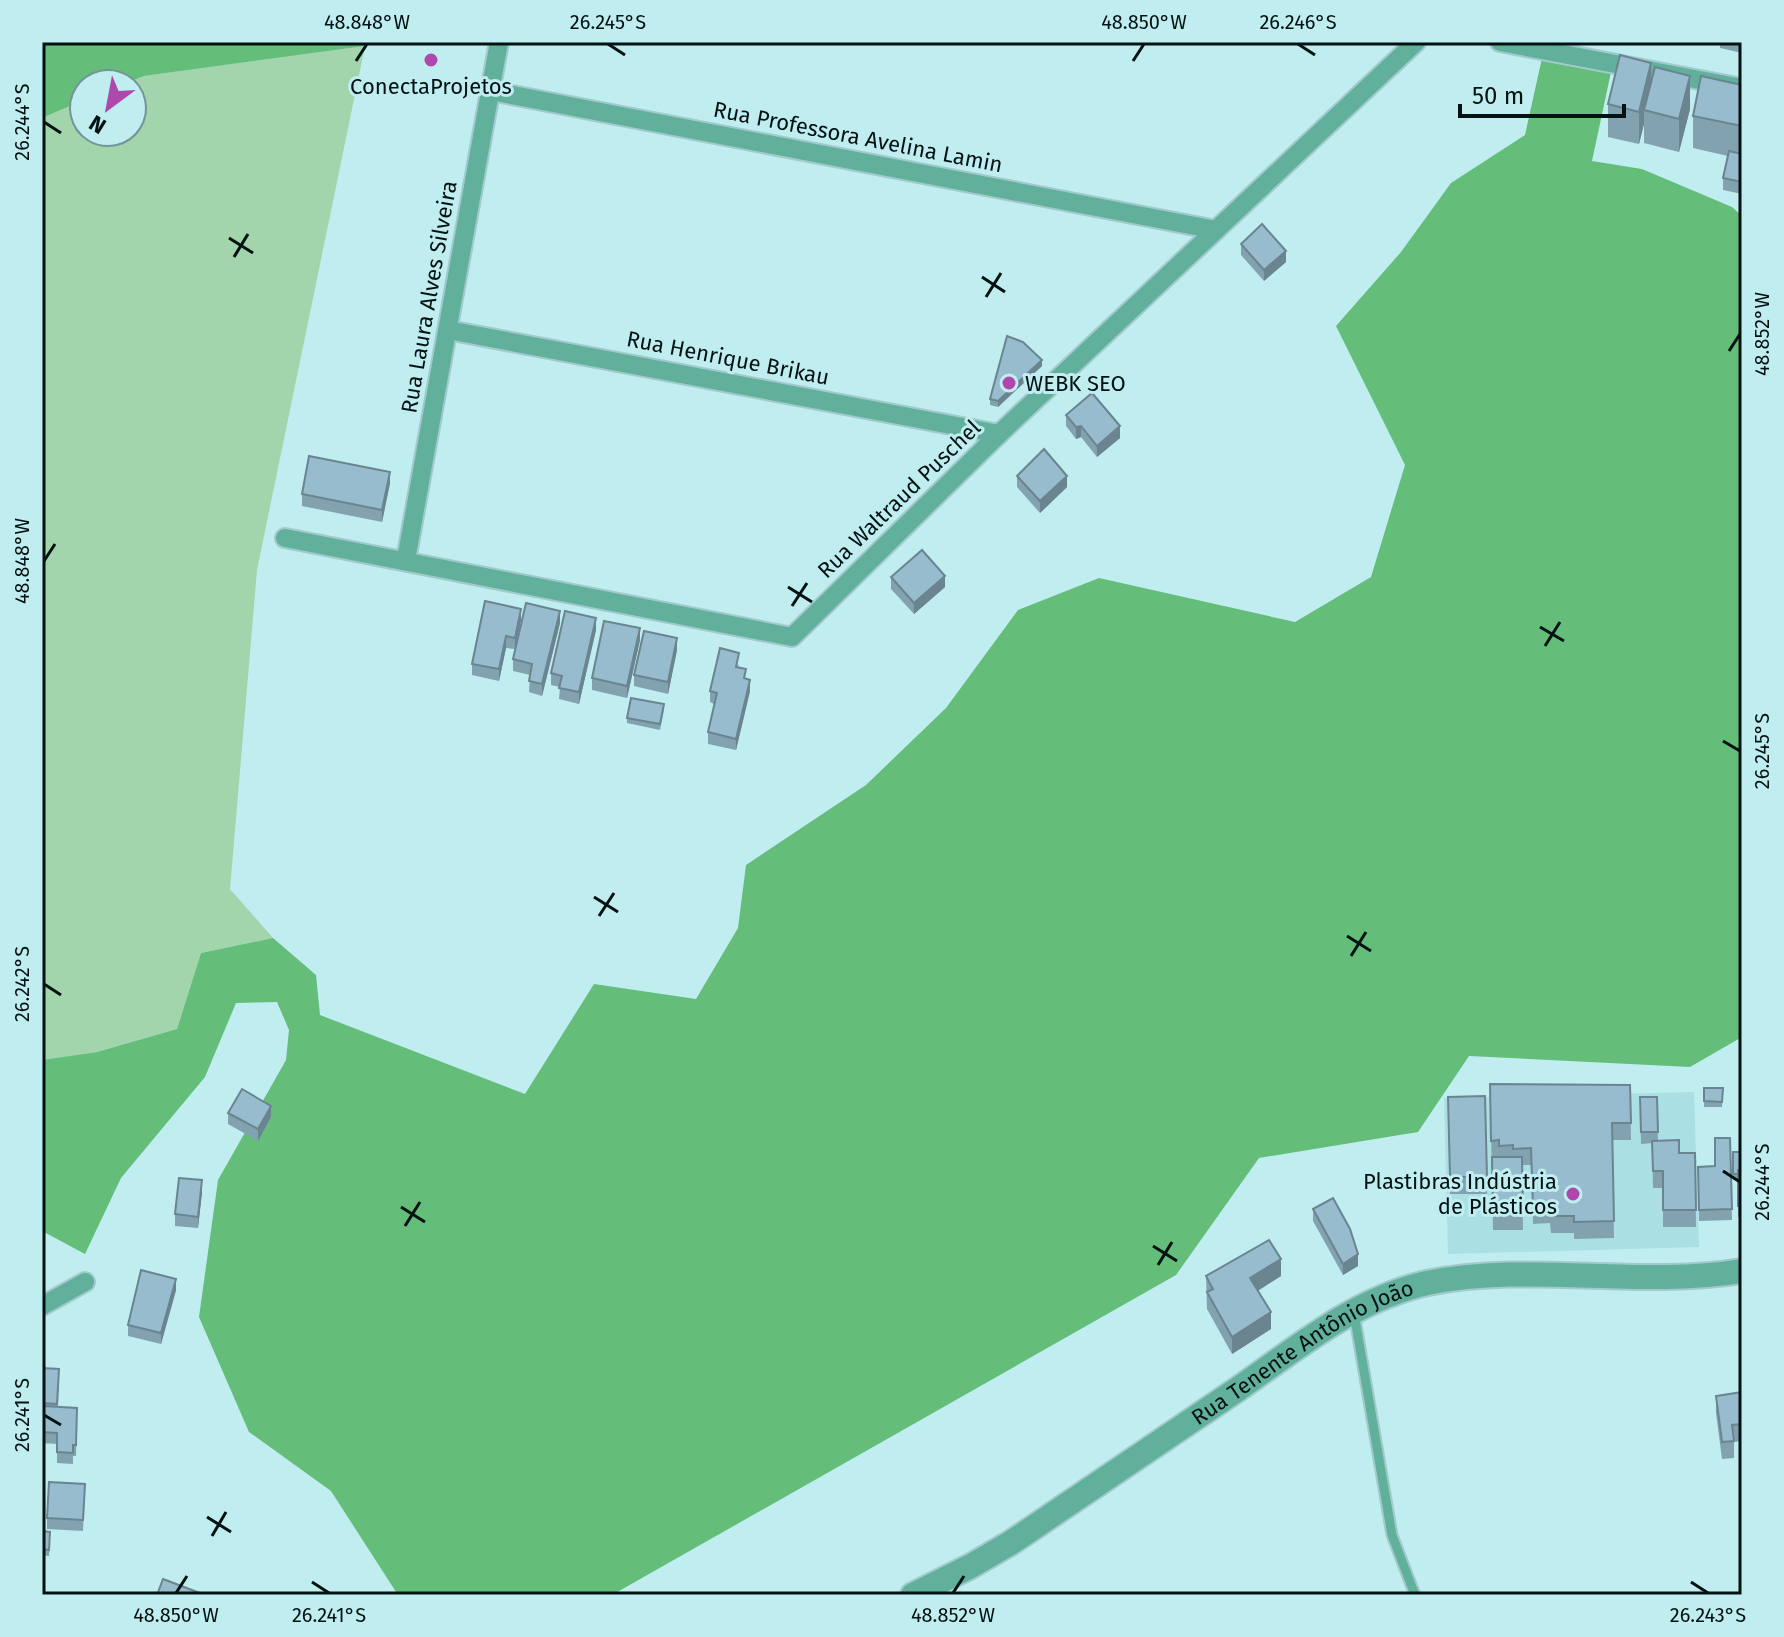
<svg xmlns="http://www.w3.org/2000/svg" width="1784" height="1637" viewBox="0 0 1784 1637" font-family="'Fira Sans',sans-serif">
	<rect width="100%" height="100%" fill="#c0edf0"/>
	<path fill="#aae0e3" d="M1694,1092L1699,1247L1448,1254L1444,1098Z"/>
	<path fill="#a2d5ab" d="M365,46L257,570L230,889L273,938L201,953L177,1029L97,1052L42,1060V118L84,100V132H132V84H124L144,76Z"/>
	<g fill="#65bd7a">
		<path d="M42,42H366L365,46L144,76L124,84H84V100L42,118Z"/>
		<path d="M1542,58L1611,72L1592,161L1642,169L1732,207L1742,216V1037L1690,1067L1469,1056L1418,1132L1259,1158L1176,1275L612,1595H398L331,1491L249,1432L199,1317L218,1180L286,1060L289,1030L277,1002L236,1003L205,1077L121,1178L85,1254L42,1231V1060L97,1052L177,1029L201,953L273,938L316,975L320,1015L525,1094L594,984L696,999L738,928L746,865L866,785L946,708L1018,610L1099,578L1295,622L1371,577L1405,465L1336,326L1401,252L1451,183L1525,135Z"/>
	</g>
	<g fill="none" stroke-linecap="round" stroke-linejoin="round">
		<g stroke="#a2cacc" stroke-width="13">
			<path id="service" d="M1354,1313L1392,1535L1415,1595"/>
		</g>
		<g stroke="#a2cacc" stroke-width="22">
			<g id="minor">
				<path d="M1500,42L1742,88"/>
				<path d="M491,91L1216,230"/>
				<path d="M448,330L999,434"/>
				<path d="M285,538L792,637L999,434L1416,42"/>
				<path d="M406,560L499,42"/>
				<path d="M42,1306L85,1282"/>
			</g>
		</g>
		<g stroke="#a2cacc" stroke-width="28">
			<g id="tertiary">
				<path id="s1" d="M913,1595L971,1566L1012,1542C1087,1491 1163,1440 1238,1389C1297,1348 1355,1299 1427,1283C1530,1262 1638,1288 1742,1271"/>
			</g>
		</g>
		<use href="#service" stroke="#60b09c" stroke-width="9"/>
		<use href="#minor" stroke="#60b09c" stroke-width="18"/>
		<use href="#tertiary" stroke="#60b09c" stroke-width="24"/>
	</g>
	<g fill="#82a2b0">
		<path d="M1720,42H1742V53L1720,48Z"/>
		<path d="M1651,83L1690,109L1679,152L1644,143V124L1639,144L1608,137V104Z"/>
		<path d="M1742,85V194L1723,190V178L1728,156L1693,148V116Z"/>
		<path d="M1241,244L1286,262L1264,281L1241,255Z"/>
		<path d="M1042,366L998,407L990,405V399Z"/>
		<path d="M1066,415L1120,438L1097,457L1081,437L1076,439L1066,426Z"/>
		<path d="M1017,476L1067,487L1040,513L1017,487Z"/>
		<path d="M390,483L382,522L302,506V494Z"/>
		<path d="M891,577L945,587L914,614L891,589Z"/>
		<path d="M521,620L515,649L506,648L499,681L472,675V664Z"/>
		<path d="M560,623L542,696L529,692L530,675L513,671V659Z"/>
		<path d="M596,630L579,704L559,699L560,687L551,685V673Z"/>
		<path d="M640,640L627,698L592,690V678Z"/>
		<path d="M677,650L668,694L634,686V675Z"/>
		<path d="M739,664L738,667L746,679L750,691L736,750L708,744V732L714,704L710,702V691Z"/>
		<path d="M664,710L660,730L627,723V718Z"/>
		<path d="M1490,1084L1630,1085L1631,1140H1612L1614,1238L1574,1239V1233H1551L1550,1223L1533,1224L1531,1165H1522L1523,1230H1493Z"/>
		<path d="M1704,1088H1723L1722,1107H1704Z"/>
		<path d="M1485,1096L1487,1194H1450L1448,1097Z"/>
		<path d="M1640,1097H1657L1658,1141L1679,1153H1695L1696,1227H1663V1188H1653L1652,1143L1641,1144Z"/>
		<path d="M228,1113L271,1117L258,1141L228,1124Z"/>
		<path d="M1730,1138L1732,1220L1699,1221L1698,1167L1715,1166Z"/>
		<path d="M1733,1152H1742V1217H1738V1180H1733Z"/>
		<path d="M202,1192L198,1228L175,1226V1214Z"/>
		<path d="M1313,1209L1358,1266L1343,1275L1313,1221Z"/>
		<path d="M1206,1276H1281L1258,1291L1271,1329L1232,1354L1207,1309Z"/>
		<path d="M176,1290L161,1344L128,1336V1325Z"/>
		<path d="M42,1368L59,1380L58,1407L77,1408L76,1456H73V1464L57,1463V1444L42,1443L43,1415H42Z"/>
		<path d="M1742,1392V1441L1734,1442V1458L1722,1459L1716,1413V1396Z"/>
		<path d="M85,1484L83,1531L47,1529V1518Z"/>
		<path d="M42,1531L50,1532L49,1556L42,1555Z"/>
	</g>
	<g fill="#6a8490">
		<path d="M1651,63V96L1644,110V124L1639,144V112Z"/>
		<path d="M1690,76V109L1679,152V119Z"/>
		<path d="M1286,251V262L1264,281V270Z"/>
		<path d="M1042,360V366L998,407V401Z"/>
		<path d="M1081,426V437L1076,439V427Z"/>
		<path d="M1120,426V438L1097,457V446Z"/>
		<path d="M390,472V483L382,522V510Z"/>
		<path d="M1067,476V487L1040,513V501Z"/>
		<path d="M945,576V587L914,614V603Z"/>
		<path d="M521,609V620L515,649V638Z"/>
		<path d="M560,611V623L542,696V684Z"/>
		<path d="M596,618V630L579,704V692Z"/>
		<path d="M640,628V640L627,698V686Z"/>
		<path d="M506,636V648L499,681V669Z"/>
		<path d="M677,638V650L668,694V682Z"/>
		<path d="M750,680V691L736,750V739Z"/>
		<path d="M271,1106V1117L258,1141V1129Z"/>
		<path d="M202,1180V1192L198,1228V1217Z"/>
		<path d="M1358,1254V1266L1343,1275V1264Z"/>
		<path d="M1281,1259V1276L1250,1295V1278Z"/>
		<path d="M176,1279V1290L161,1344V1333Z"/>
		<path d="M1271,1312V1329L1232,1354V1337Z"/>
	</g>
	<g fill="#97bccd" stroke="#6a8490" stroke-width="2">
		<path d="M1620,55L1651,63L1639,112L1608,104Z"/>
		<path d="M1655,67L1690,76L1679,119L1644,110Z"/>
		<path d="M1701,76L1742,85V126L1693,116Z"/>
		<path d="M1729,151L1742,154V182L1723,178Z"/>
		<path d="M1262,224L1286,251L1264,270L1241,244Z"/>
		<path d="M1007,336L1023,342L1042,360L998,401L990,399Z"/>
		<path d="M1092,393L1120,426L1097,446L1081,426L1076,427L1066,415Z"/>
		<path d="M1044,449L1067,476L1040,501L1017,476Z"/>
		<path d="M309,456L390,472L382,510L302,494Z"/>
		<path d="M922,550L945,576L914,603L891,577Z"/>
		<path d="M485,601L521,609L515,638L506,636L499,669L472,664Z"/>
		<path d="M526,603L560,611L542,684L529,681L532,664L513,659Z"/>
		<path d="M565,611L596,618L579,692L559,688L562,676L551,673Z"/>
		<path d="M604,621L640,628L627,686L592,678Z"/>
		<path d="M644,631L677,638L668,682L634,675Z"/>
		<path d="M720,648L739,653L736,667L746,669L744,678L750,680L736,739L708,732L717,693L710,691Z"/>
		<path d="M631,698L664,704L660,724L627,718Z"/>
		<path d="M1490,1084L1630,1085L1631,1123H1612L1614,1221L1574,1222V1216H1551L1550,1206L1533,1207L1531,1148L1513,1149V1145L1499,1146V1140L1491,1141Z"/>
		<path d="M1704,1088H1723L1722,1102L1704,1101Z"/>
		<path d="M242,1089L271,1106L258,1129L228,1113Z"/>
		<path d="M1485,1096L1487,1177H1450L1448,1097Z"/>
		<path d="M1640,1097H1657L1658,1132H1641Z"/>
		<path d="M1715,1138H1730L1732,1209L1699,1210L1698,1167L1715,1166Z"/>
		<path d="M1679,1140V1153H1695L1696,1210H1663V1171H1653L1652,1141Z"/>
		<path d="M1733,1152H1742V1170H1738V1174H1733Z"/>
		<path d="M1492,1157H1522L1523,1213H1493Z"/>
		<rect x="1738" y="1170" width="4" height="36"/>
		<path d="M179,1178L202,1180L198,1217L175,1214Z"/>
		<path d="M1333,1198L1350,1229L1358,1254L1343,1264L1313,1209Z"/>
		<path d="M1269,1240L1281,1259L1250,1278L1271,1312L1232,1337L1207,1292L1213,1289L1206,1276Z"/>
		<path d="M141,1270L176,1279L161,1333L128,1325Z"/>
		<path d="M42,1368L59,1369L57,1404L42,1403Z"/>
		<path d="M1742,1392V1424L1732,1425L1734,1441L1722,1442L1716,1396Z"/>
		<path d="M44,1406L77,1408L76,1445H73V1453L57,1452V1433L42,1432Z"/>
		<path d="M49,1482L85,1484L83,1520L47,1518Z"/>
		<path d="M42,1531L50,1532L49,1550L42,1549Z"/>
		<path d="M163,1579L205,1595H157Z"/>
	</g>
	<path fill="none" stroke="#021112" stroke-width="3" d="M608,44L625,55M1298,44L1315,55M356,61L367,44M1133,61L1144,44M44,122L61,133M229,238L253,253M234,257L248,234M982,277L1005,292M986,297L1001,273M1729,351L1740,334M44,561L55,544M788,587L812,602M792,606L807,583M1540,627L1564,641M1545,646L1560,622M1723,741L1740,751M594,897L618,912M599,916L614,893M1347,936L1371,951M1351,956L1366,932M44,984L61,995M1723,1171L1740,1182M401,1207L425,1222M405,1226L420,1202M1153,1246L1177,1261M1158,1265L1172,1242M44,1415L61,1425M207,1517L231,1532M212,1536L226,1512M312,1582L329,1593M1691,1582L1708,1593M176,1593L187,1576M953,1593L964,1576"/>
	<g fill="#ae48ac" stroke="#c0edf0" stroke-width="3">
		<circle cx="431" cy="60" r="8"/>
		<circle cx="1009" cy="383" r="8"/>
		<circle cx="1573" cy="1194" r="8"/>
	</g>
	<g text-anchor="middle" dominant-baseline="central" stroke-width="6" stroke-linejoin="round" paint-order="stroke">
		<g font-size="22" fill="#021112" stroke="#c0edf0">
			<text x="431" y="86">ConectaProjetos</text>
			<text x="1025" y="383" text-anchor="start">WEBK SEO</text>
			<text x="1557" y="1181" text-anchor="end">Plastibras Indústria<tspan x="1557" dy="25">de Plásticos</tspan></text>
		</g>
		<g font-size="22" fill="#021112" stroke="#c0edf0">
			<text transform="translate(858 137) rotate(11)">Rua Professora Avelina Lamin</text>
			<text transform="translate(429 297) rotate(-80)">Rua Laura Alves Silveira</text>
			<text transform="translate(728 358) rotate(11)">Rua Henrique Brikau</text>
			<text transform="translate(899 499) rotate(-44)">Rua Waltraud Puschel</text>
			<text stroke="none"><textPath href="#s1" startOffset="460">Rua Tenente Antônio João</textPath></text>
		</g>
	</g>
	<rect width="1784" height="1637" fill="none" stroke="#c0edf0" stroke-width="88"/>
	<g transform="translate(108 108) rotate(212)"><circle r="38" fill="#c0edf0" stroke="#749597" stroke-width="2"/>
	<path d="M0-6L14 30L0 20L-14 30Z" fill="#ae48ac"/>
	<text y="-12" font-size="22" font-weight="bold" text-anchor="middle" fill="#021112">N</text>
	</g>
	<path d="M1460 104v12h164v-12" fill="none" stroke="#021112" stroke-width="4"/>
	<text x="1472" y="104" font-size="24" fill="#021112" stroke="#c0edf0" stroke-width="6" paint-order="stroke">50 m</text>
	<rect x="44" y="44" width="1696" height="1549" fill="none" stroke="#021112" stroke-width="3"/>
	<g font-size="20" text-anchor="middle" fill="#021112">
		<text x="367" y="29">48.848°W</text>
		<text x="608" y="29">26.245°S</text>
		<text x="1144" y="29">48.850°W</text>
		<text x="1298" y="29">26.246°S</text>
		<text transform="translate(22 122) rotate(-90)" y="7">26.244°S</text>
		<text transform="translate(1762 334) rotate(-90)" y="7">48.852°W</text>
		<text transform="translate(22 561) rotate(-90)" y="7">48.848°W</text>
		<text transform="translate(1762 751) rotate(-90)" y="7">26.245°S</text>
		<text transform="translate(22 984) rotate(-90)" y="7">26.242°S</text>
		<text transform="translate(1762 1182) rotate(-90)" y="7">26.244°S</text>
		<text transform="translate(22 1415) rotate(-90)" y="7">26.241°S</text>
		<text x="176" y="1622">48.850°W</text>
		<text x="329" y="1622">26.241°S</text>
		<text x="953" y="1622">48.852°W</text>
		<text x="1708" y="1622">26.243°S</text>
	</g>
</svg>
